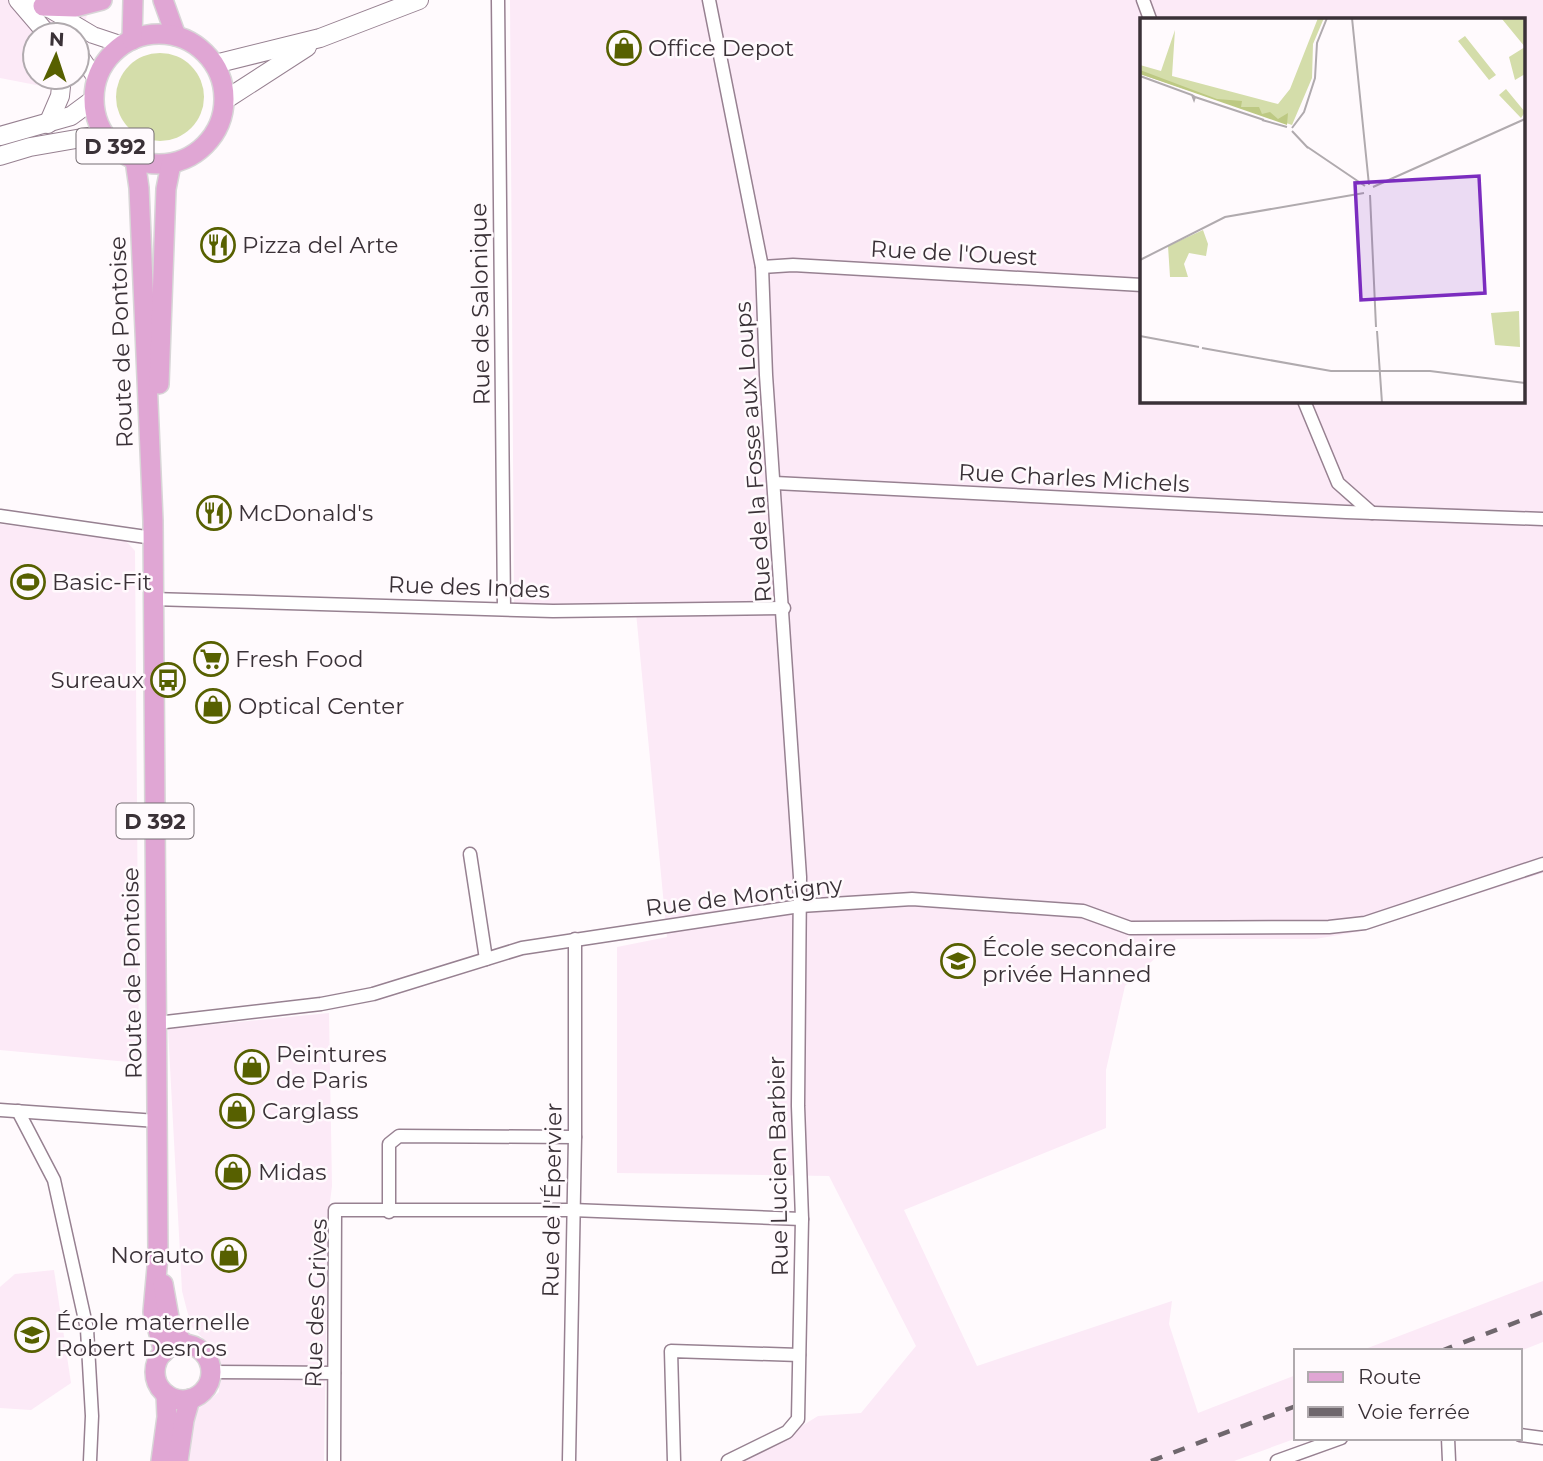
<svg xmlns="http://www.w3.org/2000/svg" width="1543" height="1461" viewBox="0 0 1543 1461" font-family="Montserrat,sans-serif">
	<rect width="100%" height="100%" fill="#fffafd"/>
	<g fill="#fceaf7" fill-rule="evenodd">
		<path d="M0,0H91L77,52V35H35V77H70L67,91L0,78Z"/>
		<path d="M510,0H1543V873L1357,932L1315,939H1176L1125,986L1106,1070V1128L904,1210L977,1366L1172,1301L1169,1324L1198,1413L1296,1375L1297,1438L1234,1461H745L818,1416L861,1413L916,1346L829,1176L617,1173V947L667,937L635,602L514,605ZM1142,19H1524V401H1142Z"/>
		<path d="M0,524L126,541L135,551L139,1063L0,1050Z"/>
		<path d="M329,1013L332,1186L328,1218L324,1461H187L192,1414L219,1392V1355L191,1326L182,1291L168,1029Z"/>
		<path d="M54,1270L71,1383L31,1410L0,1408V1287L15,1274Z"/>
		<path d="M1543,1281V1342L1520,1351H1360Z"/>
	</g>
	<circle fill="#d4ddaa" cx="160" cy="97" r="44"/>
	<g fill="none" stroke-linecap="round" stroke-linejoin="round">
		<g stroke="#978191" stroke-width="15">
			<g id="minor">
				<path d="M498,0L504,609"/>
				<path d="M709,0L762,267L766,375L800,877L798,1106L802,1219L798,1419L787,1432L728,1461"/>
				<path d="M1143,0L1150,19"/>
				<path d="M762,267L793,265L1142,285"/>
				<path d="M1304,401L1338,483L1372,513"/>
				<path d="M775,483L1346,512L1543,519"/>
				<path d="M0,516L153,538"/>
				<path d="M152,599L553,611L784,608"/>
				<path d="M470,854L486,959"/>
				<path d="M157,1023L321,1004L373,994L522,948L800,906L912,899L1083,911L1130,928L1329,927L1365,923L1543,864"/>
				<path d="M0,1110L157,1121"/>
				<path d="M18,1111L54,1180L87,1329L92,1416L90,1461"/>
				<path d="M389,1212V1144L399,1136L575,1137"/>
				<path d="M211,1372L334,1373"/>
				<path d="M1520,1435L1543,1438"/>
				<path d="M1448,1438L1449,1461"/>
				<path d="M334,1461L335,1210H572L802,1219"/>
				<path d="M569,1461L575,1137V939"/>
				<path d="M674,1461L671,1351L799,1355"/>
				<path d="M1277,1461L1341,1438"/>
			</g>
		</g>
		<g stroke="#978191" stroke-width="18">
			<g id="tertiary">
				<path d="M34,0L93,35L123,45"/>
				<path d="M77,51L97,80"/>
			</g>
		</g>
		<g stroke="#978191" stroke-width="20">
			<g id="secondary">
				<path d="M18,0L48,35"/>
				<path d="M215,64L320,38L419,0"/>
				<path d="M225,100L307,47"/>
				<path d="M48,124L60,96L62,77"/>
				<path d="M0,136L71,116L94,99"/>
				<path d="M0,156L30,147L105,134"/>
			</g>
		</g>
		<g stroke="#d8d6d7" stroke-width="22">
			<g id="primary">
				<path d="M163,0L176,36"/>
				<path d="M43,6L75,7L102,0"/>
				<circle cx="159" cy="99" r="65"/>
				<path d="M132,40L133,0"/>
				<path d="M135,160L139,188L153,521L158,1256L153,1312L164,1352"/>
				<path d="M159,384L166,189L171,164"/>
				<path d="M163,1284L170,1323L184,1345"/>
				<circle cx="183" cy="1372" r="28"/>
				<path d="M161,1461L167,1417L166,1394"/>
				<path d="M178,1461L184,1420L190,1399"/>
			</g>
		</g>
		<use href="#minor" stroke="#fff" stroke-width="12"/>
		<use href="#tertiary" stroke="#fff" stroke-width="16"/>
		<use href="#secondary" stroke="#fff" stroke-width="18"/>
		<use href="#primary" stroke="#e0a6d4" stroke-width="19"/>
		<g stroke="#6f676d" stroke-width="4.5" stroke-dasharray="12 12" stroke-linecap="butt">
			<path d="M1441,1351L1543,1312"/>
			<path d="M1151,1461L1296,1406"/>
		</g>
	</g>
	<defs>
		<g id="shop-ring" transform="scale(1.75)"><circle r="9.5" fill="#fffafd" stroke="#576000" stroke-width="1.5"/><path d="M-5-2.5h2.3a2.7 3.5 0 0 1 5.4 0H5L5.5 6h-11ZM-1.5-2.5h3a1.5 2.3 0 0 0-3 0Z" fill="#576000"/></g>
		<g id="restaurant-ring" transform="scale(1.75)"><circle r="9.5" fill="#fffafd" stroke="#576000" stroke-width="1.5"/><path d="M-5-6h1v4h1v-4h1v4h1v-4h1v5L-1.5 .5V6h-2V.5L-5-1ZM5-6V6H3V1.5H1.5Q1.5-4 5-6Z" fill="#576000"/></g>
		<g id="stadium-ring" transform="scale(1.75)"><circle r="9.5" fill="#fffafd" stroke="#576000" stroke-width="1.5"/><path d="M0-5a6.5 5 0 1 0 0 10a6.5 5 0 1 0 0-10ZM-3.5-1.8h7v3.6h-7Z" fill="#576000"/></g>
		<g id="supermarket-ring" transform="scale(1.75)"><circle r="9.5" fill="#fffafd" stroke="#576000" stroke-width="1.5"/><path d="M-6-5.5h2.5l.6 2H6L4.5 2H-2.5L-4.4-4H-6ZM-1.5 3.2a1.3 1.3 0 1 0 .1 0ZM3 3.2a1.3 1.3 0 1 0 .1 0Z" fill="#576000"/></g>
		<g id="bus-ring" transform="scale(1.75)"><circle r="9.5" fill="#fffafd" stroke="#576000" stroke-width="1.5"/><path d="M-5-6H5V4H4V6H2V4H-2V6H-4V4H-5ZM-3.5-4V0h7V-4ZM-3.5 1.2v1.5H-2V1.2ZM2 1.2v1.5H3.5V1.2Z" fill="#576000"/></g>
		<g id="school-ring" transform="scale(1.75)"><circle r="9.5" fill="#fffafd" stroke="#576000" stroke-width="1.5"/><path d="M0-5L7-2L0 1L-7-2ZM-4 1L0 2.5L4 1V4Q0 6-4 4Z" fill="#576000"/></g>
	</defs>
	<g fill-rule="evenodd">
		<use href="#shop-ring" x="624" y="48"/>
		<use href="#restaurant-ring" x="218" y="245"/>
		<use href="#restaurant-ring" x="214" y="513"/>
		<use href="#stadium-ring" x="28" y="582"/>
		<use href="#supermarket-ring" x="211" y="659"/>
		<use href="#bus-ring" x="168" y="680"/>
		<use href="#shop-ring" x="213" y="706"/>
		<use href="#school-ring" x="958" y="961"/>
		<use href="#shop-ring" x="252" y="1067"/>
		<use href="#shop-ring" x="237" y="1111"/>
		<use href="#shop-ring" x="233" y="1172"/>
		<use href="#shop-ring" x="229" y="1255"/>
		<use href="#school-ring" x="32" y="1335"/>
	</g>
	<g text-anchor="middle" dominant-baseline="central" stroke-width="5" stroke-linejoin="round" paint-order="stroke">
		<g fill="#fffafd" stroke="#756d72" stroke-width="2">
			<rect x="76.5" y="128.5" width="77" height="35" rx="5"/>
			<rect x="116.5" y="803.5" width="77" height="35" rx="5"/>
		</g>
		<g font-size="21" font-weight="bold" fill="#3a3137">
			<text x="115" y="146">D 392</text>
			<text x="155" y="821">D 392</text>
		</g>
		<g font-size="23" fill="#3a3137" stroke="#fffafd" text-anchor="start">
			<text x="648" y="48">Office Depot</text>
			<text x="242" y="245">Pizza del Arte</text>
			<text x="238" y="513">McDonald's</text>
			<text x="52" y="582">Basic-Fit</text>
			<text x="235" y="659">Fresh Food</text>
			<text x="144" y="680" text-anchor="end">Sureaux</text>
			<text x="238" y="706">Optical Center</text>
			<text x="982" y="948">École secondaire<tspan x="982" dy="26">privée Hanned</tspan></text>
			<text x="276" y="1054">Peintures<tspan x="276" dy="26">de Paris</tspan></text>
			<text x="262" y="1111">Carglass</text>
			<text x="258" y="1172">Midas</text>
			<text x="204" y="1255" text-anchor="end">Norauto</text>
			<text x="56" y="1322">École maternelle<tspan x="56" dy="26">Robert Desnos</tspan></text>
		</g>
		<g font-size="23" fill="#3a3137" stroke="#fffafd">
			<text transform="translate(954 253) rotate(3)">Rue de l'Ouest</text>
			<text transform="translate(480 304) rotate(-91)">Rue de Salonique</text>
			<text transform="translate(121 342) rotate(-92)">Route de Pontoise</text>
			<text transform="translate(753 452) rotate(-94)">Rue de la Fosse aux Loups</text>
			<text transform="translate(1074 478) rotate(3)">Rue Charles Michels</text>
			<text transform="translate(469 587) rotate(2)">Rue des Indes</text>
			<text transform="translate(744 896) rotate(-7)">Rue de Montigny</text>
			<text transform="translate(132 973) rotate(-91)">Route de Pontoise</text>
			<text transform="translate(778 1166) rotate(-91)">Rue Lucien Barbier</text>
			<text transform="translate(552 1200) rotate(-89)">Rue de l'Épervier</text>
			<text transform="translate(316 1303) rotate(-88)">Rue des Grives</text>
		</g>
	</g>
	<g transform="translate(1140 18)">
		<rect width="385" height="385" fill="#fffafd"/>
		<path d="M178,0H184L173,26L172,60L152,107L0,56V47L21,53L35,12L32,58L138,86L150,71ZM385,0V56L375,62L369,39L385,29L362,1ZM325,18L356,57L349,62L318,23ZM366,71L385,94L381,100L359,77ZM63,212L68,226L66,238L49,235L44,246L48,259H30L28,228ZM379,293L380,329L355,327L351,295Z" fill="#d4ddaa"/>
		<path d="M0,52L77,81L102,83L101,89H119L122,96L130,94L138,101L148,95L147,107L0,56Z" fill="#bdc983"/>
		<path fill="none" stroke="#b0aaae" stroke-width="2" d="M212,0L229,167M0,58L52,77L54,82L55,79L52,77M55,79L124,102M122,102L147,109M152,110L164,94L175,60L177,25L187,0M152,113L168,130M166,128L225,168M233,169L385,101M230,177L236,309M0,242L85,199L224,175M237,313L242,385M0,318L59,329M62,330L191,353H290L385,365"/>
		<path fill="#7b2cbf" fill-opacity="0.15" stroke="#7b2cbf" stroke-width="3.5" d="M339,158L345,275L221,282L215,165Z"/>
		<rect width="385" height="385" fill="none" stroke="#3a3137" stroke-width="3.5"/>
	</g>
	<rect x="1294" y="1349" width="228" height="91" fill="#fffafd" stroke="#b0aaae" stroke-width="2"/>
	<rect x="1308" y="1372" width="35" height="10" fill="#e0a6d4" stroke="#b0aaae" stroke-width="2"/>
	<text x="1358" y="1384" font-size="21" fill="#3a3137">Route</text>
	<rect x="1308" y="1407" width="35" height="10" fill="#6f676d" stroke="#b0aaae" stroke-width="2"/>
	<text x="1358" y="1419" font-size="21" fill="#3a3137">Voie ferrée</text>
	<g transform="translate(56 56) rotate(3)"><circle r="33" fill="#fffafd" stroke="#b0aaae" stroke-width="2"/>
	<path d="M0-5L12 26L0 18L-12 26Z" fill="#576000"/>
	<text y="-10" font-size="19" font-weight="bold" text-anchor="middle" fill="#3a3137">N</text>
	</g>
</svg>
